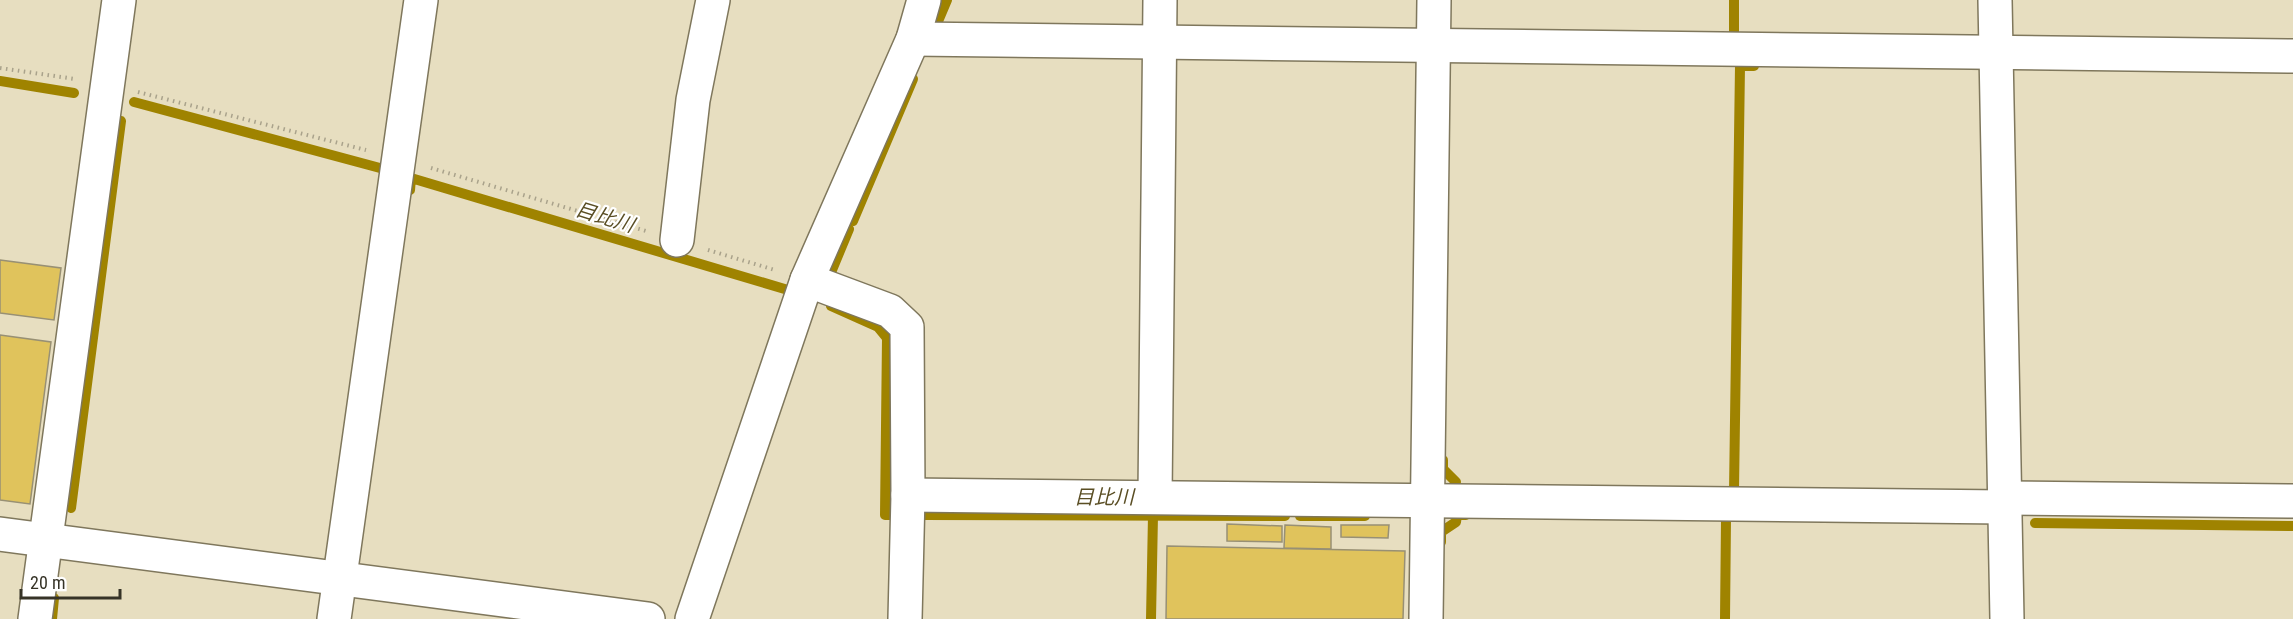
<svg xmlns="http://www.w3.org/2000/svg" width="2293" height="619" viewBox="0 0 2293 619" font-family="'Roboto Condensed','Noto Sans JP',sans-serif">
	<rect width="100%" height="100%" fill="#e7dec0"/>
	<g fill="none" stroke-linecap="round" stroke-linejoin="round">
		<g stroke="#9f8300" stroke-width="10">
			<path d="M936,26L947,0"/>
			<path d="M1734,37V0"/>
			<path d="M0,81L74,93"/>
			<path d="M134,102L380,168"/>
			<path d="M410,190L411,178L788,290"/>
			<path d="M853,221L913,79"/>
			<path d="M832,270L849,229"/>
			<path d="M831,306L878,327L887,338L885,515H894"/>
			<path d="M1443,460V469L1456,482"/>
			<path d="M1734,491L1740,66H1754"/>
			<path d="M71,508L121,121"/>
			<path d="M923,515L1285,516"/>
			<path d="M1300,516H1365"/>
			<path d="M2035,523L2293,526"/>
			<path d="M1441,542V532L1456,522L1457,515H1466"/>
			<path d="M52,619L54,598"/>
			<path d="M1151,619L1153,515"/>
			<path d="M1725,619L1726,519"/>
		</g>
	</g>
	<g fill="#e0c35c" stroke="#989074" stroke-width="1.5">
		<path d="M0,260L61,268L54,320L0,313Z"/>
		<path d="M0,335L51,342L30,504L0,500Z"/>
		<path d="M1227,524L1282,526V542L1227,541Z"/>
		<path d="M1285,525L1331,527V549L1284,548Z"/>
		<path d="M1341,525H1389L1388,538L1341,537Z"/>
		<path d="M1167,546L1405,551L1403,619H1166Z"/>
	</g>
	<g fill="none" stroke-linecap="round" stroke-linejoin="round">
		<g stroke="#7f775c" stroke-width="36">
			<g id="street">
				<path d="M1995,0L2007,619"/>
				<path d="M913,39L2293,56"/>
				<path d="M677,240L693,100L713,0"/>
				<path d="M807,280L890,311L907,327L908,495L905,619"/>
				<path d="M908,495L2004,507"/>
				<path d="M1155,497L1160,0"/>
				<path d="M2005,498L2293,501"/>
				<path d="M0,534L648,619"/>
				<path d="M35,619L119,0"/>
				<path d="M334,619L421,0"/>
				<path d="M692,619L807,280L913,39L924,0"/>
				<path d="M1426,619L1434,0"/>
			</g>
		</g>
		<g stroke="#a9a28b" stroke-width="4" stroke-dasharray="1.5 4.5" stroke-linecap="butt">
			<path d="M0,68L75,79"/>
			<path d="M138,92L366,150"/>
			<path d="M431,168L646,231"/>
			<path d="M708,250L775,270"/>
		</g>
		<use href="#street" stroke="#fff" stroke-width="33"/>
	</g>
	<g text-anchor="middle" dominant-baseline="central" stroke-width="4.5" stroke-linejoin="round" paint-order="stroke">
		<g font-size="20" font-style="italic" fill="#5a4e24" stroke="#fff">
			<text transform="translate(605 217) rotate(17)">目比川</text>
			<text x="1104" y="497">目比川</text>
		</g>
	</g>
	<path d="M21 589v9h99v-9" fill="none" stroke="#363327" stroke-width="3"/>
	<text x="30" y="589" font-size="18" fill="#363327" stroke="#ffffff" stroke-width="4.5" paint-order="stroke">20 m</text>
</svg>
